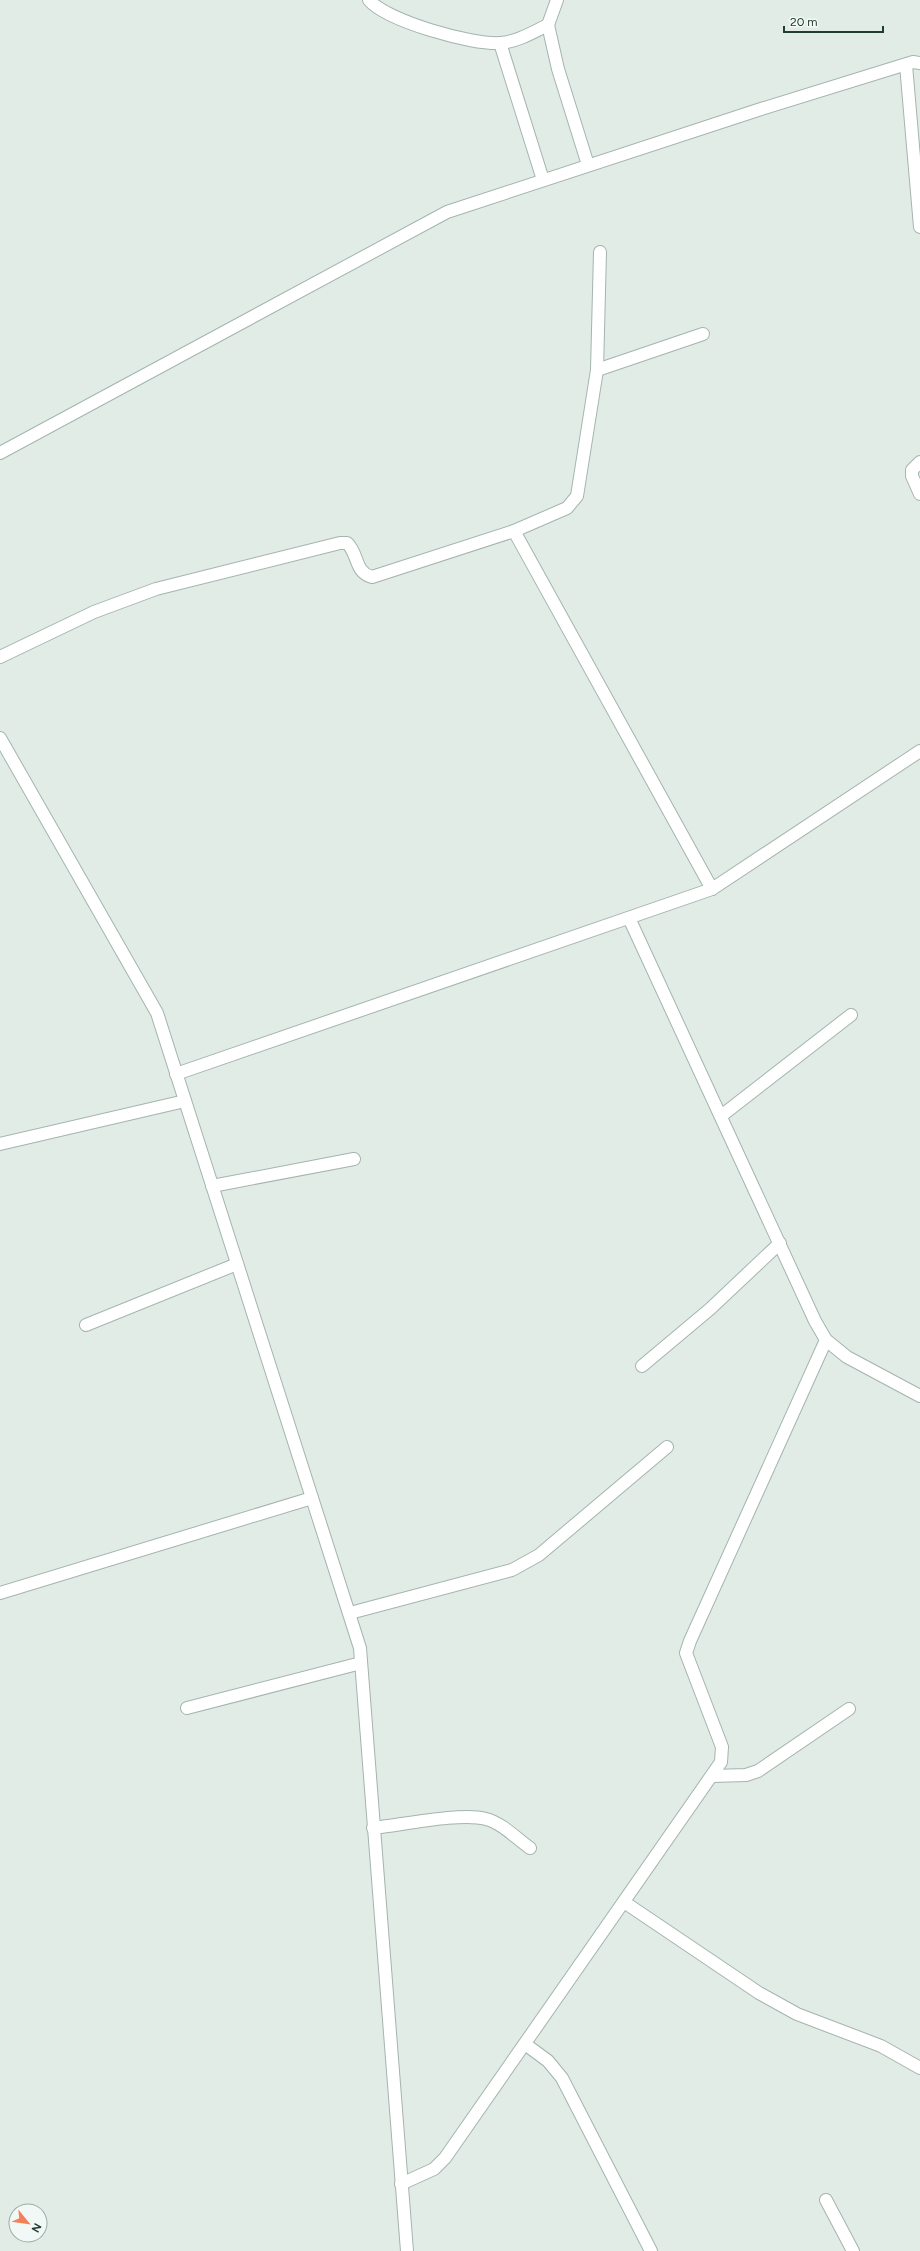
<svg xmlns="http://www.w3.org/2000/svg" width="920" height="2251" viewBox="0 0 920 2251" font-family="Figtree,sans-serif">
	<rect width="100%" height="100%" fill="#e1ece7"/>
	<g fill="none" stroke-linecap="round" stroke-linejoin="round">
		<g stroke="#a4b4ae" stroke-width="14">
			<g id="minor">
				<path d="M369,0C387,21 472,45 500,43C517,42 533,32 548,25L557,0"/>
				<path d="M548,25L558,69L588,165"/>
				<path d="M500,43L543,180"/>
				<path d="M906,65L920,227"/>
				<path d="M597,370L703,334"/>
				<path d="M0,453L447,212L758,110L913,62L920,63"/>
				<path d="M920,462L912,470V476L920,494"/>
				<path d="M514,531L712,889"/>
				<path d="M0,657L94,612L156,589L340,543H347C359,554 354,572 372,577L514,531L567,508L577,496L597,370L600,252"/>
				<path d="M0,738L157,1013L360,1648L407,2251"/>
				<path d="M629,918L815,1321L826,1340L847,1357L920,1396"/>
				<path d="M176,1074L712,889L920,751"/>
				<path d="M721,1116L851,1015"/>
				<path d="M0,1144L185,1101"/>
				<path d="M212,1186L354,1159"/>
				<path d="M86,1325L237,1264"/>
				<path d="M642,1366L710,1309L780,1243"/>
				<path d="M0,1593L312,1498"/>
				<path d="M350,1613L512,1570L539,1555L667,1447"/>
				<path d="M187,1708L361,1663"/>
				<path d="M712,1776L746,1775L758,1771L849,1709"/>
				<path d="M373,1828C402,1825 461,1812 486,1819C502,1823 517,1839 530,1848"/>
				<path d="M624,1902L759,1993L797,2014L881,2046L920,2068"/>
				<path d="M525,2044L548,2061L562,2078L651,2251"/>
				<path d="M401,2184L434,2169L445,2158L721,1762L722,1747L686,1653L690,1641L826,1340"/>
				<path d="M826,2200L853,2251"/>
			</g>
		</g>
		<use href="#minor" stroke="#fff" stroke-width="12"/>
	</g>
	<g transform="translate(28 2223) rotate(119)"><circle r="19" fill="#f1f8f5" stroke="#9eada8"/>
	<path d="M0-3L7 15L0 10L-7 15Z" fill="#f28159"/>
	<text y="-6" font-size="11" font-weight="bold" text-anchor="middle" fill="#213c35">N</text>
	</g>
	<path d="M784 26v6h99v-6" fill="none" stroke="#213c35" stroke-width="2"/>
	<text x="790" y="26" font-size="12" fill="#213c35" stroke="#f1f8f5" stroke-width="3" paint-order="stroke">20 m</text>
</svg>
